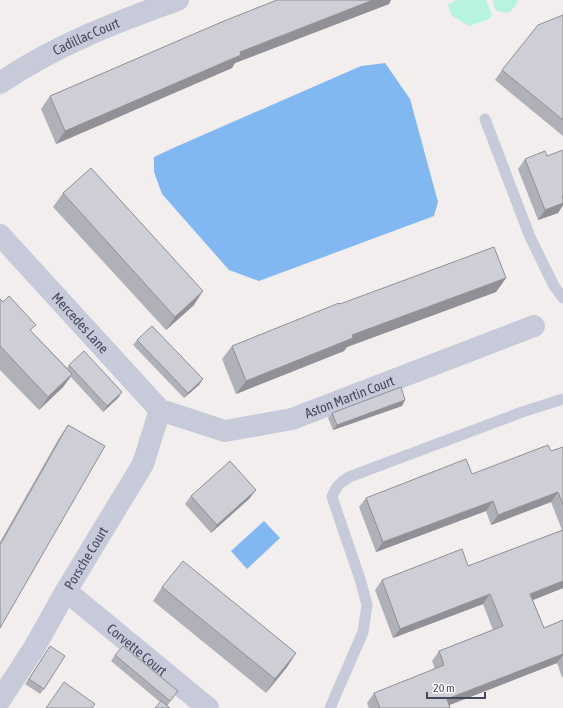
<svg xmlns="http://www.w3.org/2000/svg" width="563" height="708" viewBox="0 0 563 708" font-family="'Asap Condensed',sans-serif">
	<rect width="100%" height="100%" fill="#f1eeed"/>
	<g fill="#b8f2e0">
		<path d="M457,0H486L492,15L489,19L469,26L451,15L448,4Z"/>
		<path d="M493,0H518L516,5L510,12L505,13L495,10Z"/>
	</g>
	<g fill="#82b8f2">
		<path d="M385,63L410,99L438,202L434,216L259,281L229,270L162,194L154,172V157L171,149L361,66Z"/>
		<path d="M264,521L280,538L247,569L231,551Z"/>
	</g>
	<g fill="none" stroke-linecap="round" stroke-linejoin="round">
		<g stroke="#c6cad9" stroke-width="11">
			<path d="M485,119L530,237L554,286L563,298"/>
			<path d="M330,708L363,632L367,605L361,582L332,497C335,487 341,482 349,477L522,412L563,399"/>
		</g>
		<g stroke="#c6cad9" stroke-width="22">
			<path id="s1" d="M0,83C54,46 116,22 178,0"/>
			<path id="s2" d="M0,235L160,410L225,431L292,419L534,326"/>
			<path id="s3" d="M66,591L208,708"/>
			<path id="s4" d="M0,700L34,648L66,591L143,464L160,410"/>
		</g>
	</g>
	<g fill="#b0b1b8">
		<path d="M277,0H391L389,4L235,63L232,68L56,144L41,109L50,96Z"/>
		<path d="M563,15V136L495,80L502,70Z"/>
		<path d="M563,151V205L558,213L538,220L518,169L525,159L547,156Z"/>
		<path d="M63,193L194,305L166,330L53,207Z"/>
		<path d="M506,278L496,292L347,347L344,351L236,394L222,359L232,346L340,304Z"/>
		<path d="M0,299L67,368L69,365L122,392L118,398L103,412L71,377L63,387L39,410L0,370Z"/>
		<path d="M137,340L203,379L199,385L184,398L133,345Z"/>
		<path d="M402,406L333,430L328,418L332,413Z"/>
		<path d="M68,425L0,628V542L59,438Z"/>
		<path d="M563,447V588L533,600L544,628L563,620V677H562L557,663L449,705L450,708H369L367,703L374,693L435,669L432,661L439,651L493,630L483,604L393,638L375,590L382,580L468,566L562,530L551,502L491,525L486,511L376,552L359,507L366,498L472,474L551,451Z"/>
		<path d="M191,496L250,498L211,533L185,504Z"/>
		<path d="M162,587L296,653L287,667L266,693L153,601Z"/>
		<path d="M46,652L44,689L40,694L25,684Z"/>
		<path d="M115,655L178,691L167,706L160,702L111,661Z"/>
	</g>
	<g fill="#909096">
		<path d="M373,0H391L389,4L235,63L232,68L56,144L65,131L240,52Z"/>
		<path d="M562,196H563V205L558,213L538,220L545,210Z"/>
		<path d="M506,278L496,292L347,347L344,351L236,394L246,381L352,335Z"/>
		<path d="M203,291L194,305L166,330L175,317Z"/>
		<path d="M72,374L63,387L39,410L48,397Z"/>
		<path d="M203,379L199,385L184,398L188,393Z"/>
		<path d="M122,392L118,398L103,412L107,406Z"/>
		<path d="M405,400L402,406L333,430L337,425Z"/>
		<path d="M256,490L250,498L211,533L217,525Z"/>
		<path d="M558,492L551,502L491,525L498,515Z"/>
		<path d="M493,501L486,511L376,552L383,542Z"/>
		<path d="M563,581V588L523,604L530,594Z"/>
		<path d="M490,594L483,604L393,638L400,629Z"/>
		<path d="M296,653L287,667L266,693L275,679Z"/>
		<path d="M563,654V655L557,663L442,708L447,699Z"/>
	</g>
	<g fill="#cdced6" stroke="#909096">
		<path d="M277,0H373L240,52L241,55L65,131L50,96L224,21Z"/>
		<path d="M563,15V120L502,70L538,25Z"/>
		<path d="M563,150V196H562L563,199V203L545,210L525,159L545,151L547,156Z"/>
		<path d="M91,168L203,291L175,317L63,193Z"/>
		<path d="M494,247L506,278L352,335L353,338L246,381L232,346L339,303L340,304Z"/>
		<path d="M9,296L36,325L30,330L72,374L48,397L0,346V299L3,302Z"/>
		<path d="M152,326L203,379L188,393L137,340Z"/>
		<path d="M84,351L122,392L107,406L69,365Z"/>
		<path d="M401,387L405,400L337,425L332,413Z"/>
		<path d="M68,425L105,446L0,628V545Z"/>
		<path d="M548,445L551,451L563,447V505L558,492L498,515L493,501L383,542L366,498L466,459L472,474Z"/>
		<path d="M230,461L256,490L217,525L191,496Z"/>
		<path d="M563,530V581L530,594L544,628L563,620V654L447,699L450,708H380L374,693L444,665L439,651L503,626L490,594L400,629L382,580L462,549L468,566Z"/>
		<path d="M183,561L296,653L275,679L162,587Z"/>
		<path d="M50,646L65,656L44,689L29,679Z"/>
		<path d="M123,646L178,691L170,701L115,655Z"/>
		<path d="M64,682L95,704L92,708H46Z"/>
		<path d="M161,701L170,708H155Z"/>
	</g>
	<g text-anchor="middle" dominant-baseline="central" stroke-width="3" stroke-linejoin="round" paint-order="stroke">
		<g font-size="14" fill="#454a5c" stroke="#fff">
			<text stroke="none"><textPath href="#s1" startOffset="98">Cadillac Court</textPath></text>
			<text stroke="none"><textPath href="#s2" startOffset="119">Mercedes Lane</textPath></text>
			<text stroke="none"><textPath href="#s2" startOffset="435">Aston Martin Court</textPath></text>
			<text stroke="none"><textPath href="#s4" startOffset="166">Porsche Court</textPath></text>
			<text stroke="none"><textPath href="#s3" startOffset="92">Corvette Court</textPath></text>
		</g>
	</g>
	<path d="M427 692v6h58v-6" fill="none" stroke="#454a5c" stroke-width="2"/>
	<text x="433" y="692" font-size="12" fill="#454a5c" stroke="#ffffff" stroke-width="3" paint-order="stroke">20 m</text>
</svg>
